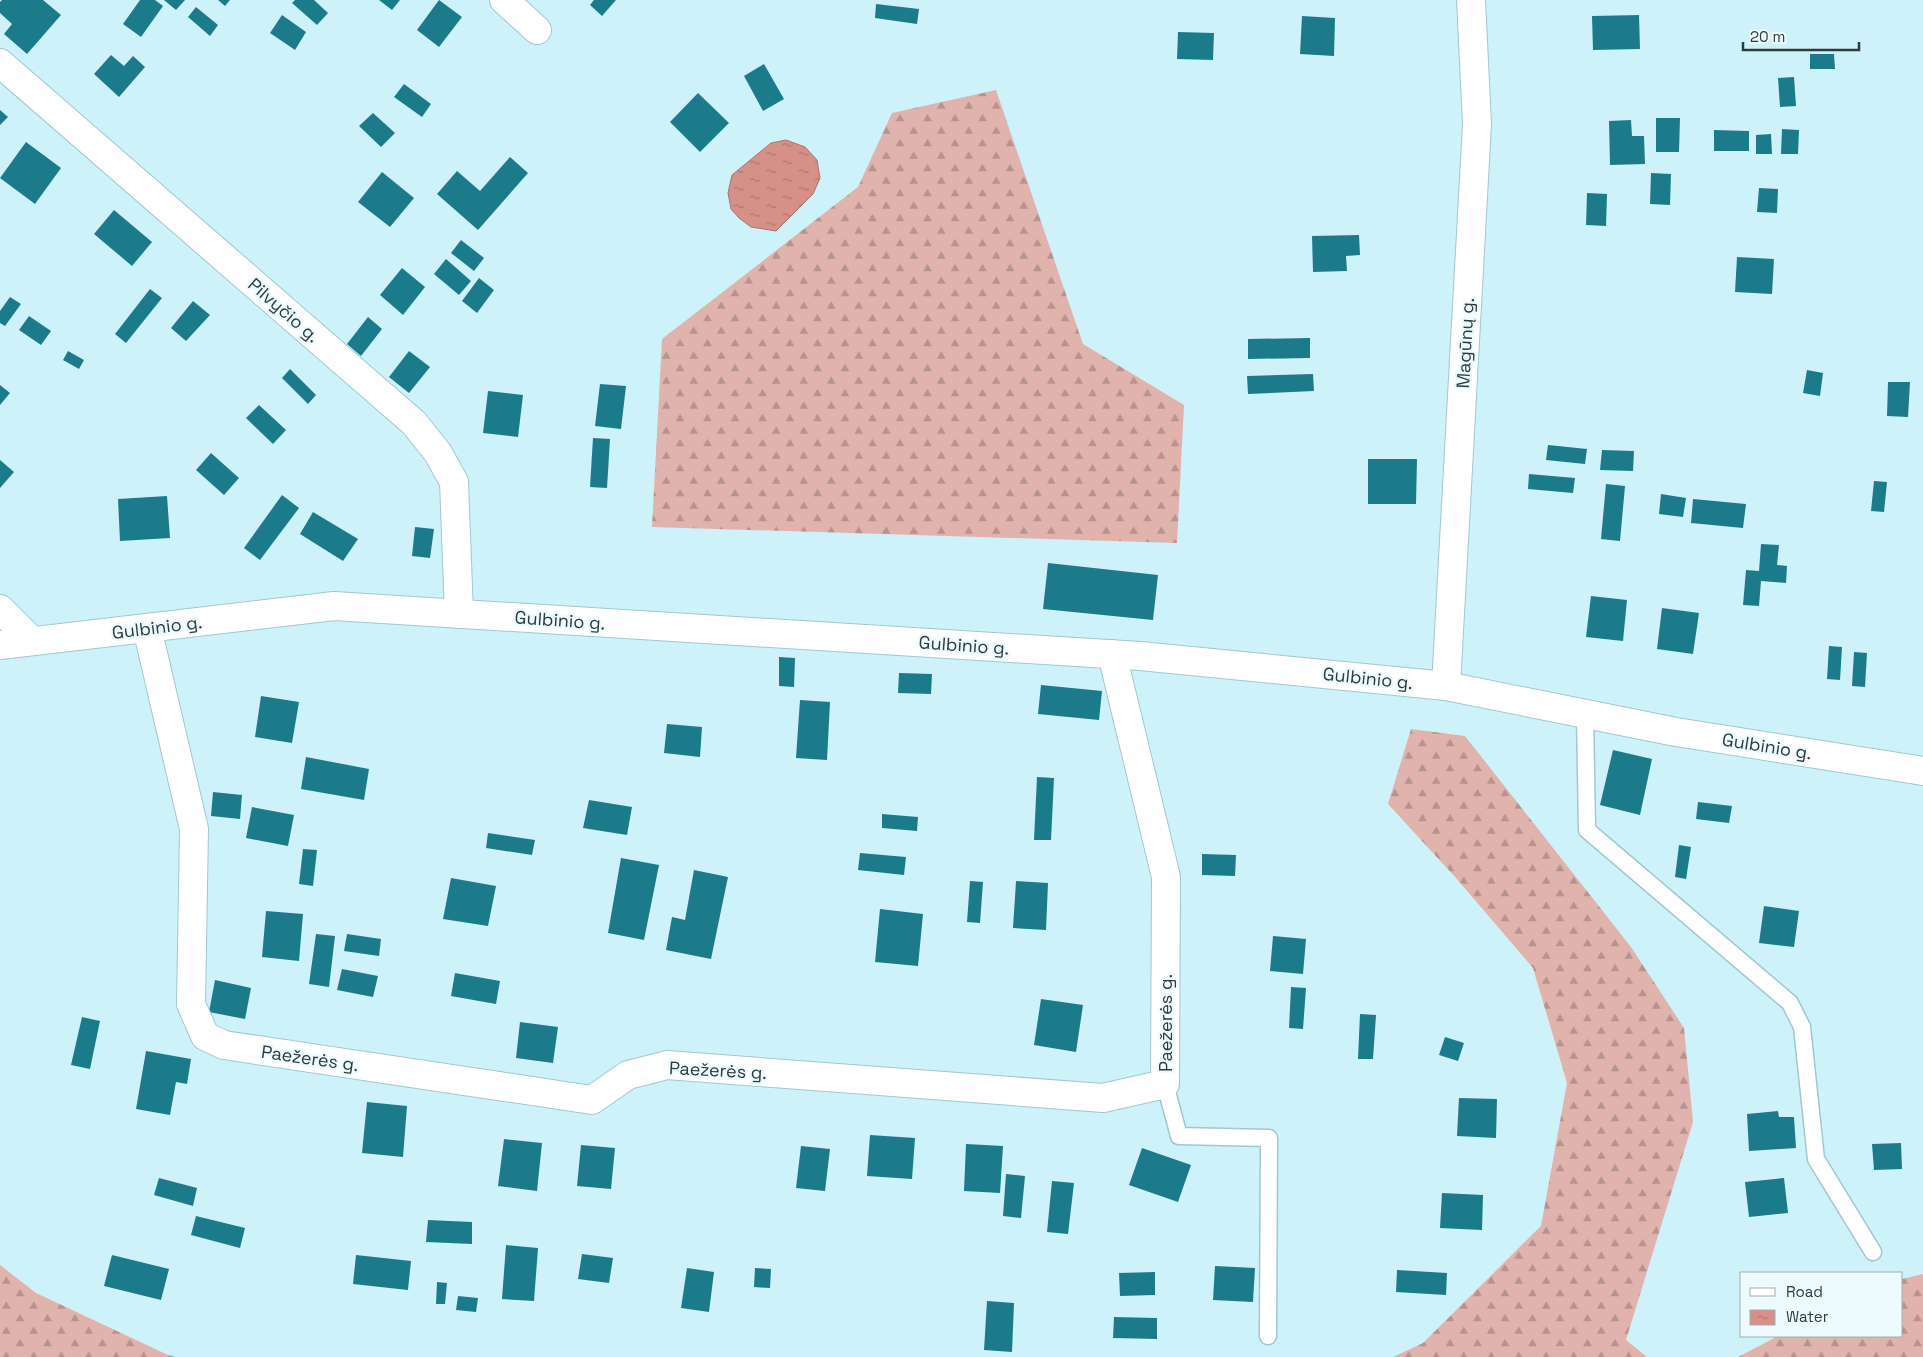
<svg xmlns="http://www.w3.org/2000/svg" width="1923" height="1357" viewBox="0 0 1923 1357" font-family="'Space Grotesk',sans-serif">
	<defs>
		<pattern id="forest-firs" width="22" height="20" patternUnits="userSpaceOnUse" patternTransform="scale(1.25)"><rect width="22" height="20" fill="#e1b3ad"/><path d="M5 1l3.5 6h-7zM16 11l3.5 6h-7z" fill="#b7938e"/></pattern>
		<pattern id="water-ripples" width="26" height="14" patternUnits="userSpaceOnUse" patternTransform="scale(1.25)"><rect width="26" height="14" fill="#d69087"/><path d="M2 4q2-2 4 0t4 0M15 11q2-2 4 0t4 0" fill="none" stroke="#ae7770"/></pattern>
	</defs>
	<rect width="100%" height="100%" fill="#cef2fa"/>
	<g fill="url(#forest-firs)">
		<path d="M996,90L1083,344L1184,405L1177,543L652,527L662,339L858,187L892,113Z"/>
		<path d="M1411,729L1465,736L1631,947L1684,1028L1693,1122L1626,1340L1647,1357H1393L1423,1343L1541,1226L1567,1083L1533,968L1456,878L1388,804Z"/>
		<path d="M0,1265L36,1293L168,1355L176,1357H0Z"/>
		<path d="M1923,1274V1357H1738L1778,1336H1902V1279Z"/>
	</g>
	<path fill="url(#water-ripples)" stroke="#a37671" d="M786,140L805,147L817,160L820,178L813,194L776,231L751,227L739,218L731,209L728,193L732,175L771,143Z"/>
	<g fill="#1c7b8b">
		<path d="M2,0H43L61,15L27,54L4,34L12,24L0,13V2Z"/>
		<path d="M140,0H155L163,6L141,37L123,24Z"/>
		<path d="M164,0H185L176,10Z"/>
		<path d="M218,0H230L225,6Z"/>
		<path d="M295,0H314L328,13L317,25L292,3Z"/>
		<path d="M379,0H400L392,10Z"/>
		<path d="M439,0L462,17L439,47L417,30Z"/>
		<path d="M594,0H616L602,16L590,5Z"/>
		<path d="M876,4L919,9L917,24L875,18Z"/>
		<path d="M196,7L218,25L210,36L188,17Z"/>
		<path d="M282,15L306,32L295,50L270,33Z"/>
		<path d="M1639,15L1640,49L1593,50L1592,16Z"/>
		<path d="M1302,16L1335,18L1334,56L1300,54Z"/>
		<path d="M1178,32L1214,33L1213,60L1177,59Z"/>
		<path d="M1810,54H1834L1835,69H1810Z"/>
		<path d="M111,55L124,66L133,56L145,67L119,97L94,74Z"/>
		<path d="M764,64L784,99L763,111L744,76Z"/>
		<path d="M1794,77L1796,106L1780,107L1778,78Z"/>
		<path d="M404,84L431,104L422,117L394,97Z"/>
		<path d="M698,93L729,123L700,152L670,122Z"/>
		<path d="M0,110L8,117L0,125Z"/>
		<path d="M373,113L395,133L381,147L359,126Z"/>
		<path d="M1656,118H1680L1679,152H1656Z"/>
		<path d="M1631,120L1632,136H1644L1645,164L1610,165L1609,121Z"/>
		<path d="M1782,129L1799,130L1798,154H1781Z"/>
		<path d="M1714,130L1749,131V151H1714Z"/>
		<path d="M1771,134L1772,154H1756V135Z"/>
		<path d="M26,142L61,168L35,204L0,178Z"/>
		<path d="M510,157L528,173L478,230L437,194L457,171L480,191Z"/>
		<path d="M382,172L414,198L390,227L358,202Z"/>
		<path d="M1651,173L1671,174L1670,205L1650,204Z"/>
		<path d="M1759,188L1778,189L1777,213L1757,212Z"/>
		<path d="M1587,193L1607,194L1606,226L1586,225Z"/>
		<path d="M114,210L152,242L132,266L94,234Z"/>
		<path d="M1359,235L1360,255L1346,256L1347,271L1313,272L1312,236Z"/>
		<path d="M461,240L484,258L474,271L451,253Z"/>
		<path d="M1737,257L1774,259L1772,294L1735,292Z"/>
		<path d="M446,259L471,281L459,295L434,274Z"/>
		<path d="M402,268L425,287L403,315L380,295Z"/>
		<path d="M479,278L494,290L477,313L462,301Z"/>
		<path d="M150,289L162,298L126,343L115,334Z"/>
		<path d="M10,297L21,304L5,326L0,323V311Z"/>
		<path d="M193,301L210,315L186,341L171,328Z"/>
		<path d="M29,316L51,331L41,345L19,330Z"/>
		<path d="M368,317L382,329L361,356L347,344Z"/>
		<path d="M1310,338V358L1248,359V339Z"/>
		<path d="M68,351L84,360L79,369L63,360Z"/>
		<path d="M409,351L430,367L409,393L389,377Z"/>
		<path d="M290,369L316,395L308,404L282,378Z"/>
		<path d="M1807,370L1823,373L1820,396L1803,393Z"/>
		<path d="M1313,374L1314,391L1248,394L1247,376Z"/>
		<path d="M1888,382H1910L1908,417L1887,416Z"/>
		<path d="M600,384L626,386L621,429L595,426Z"/>
		<path d="M0,385L10,393L0,405Z"/>
		<path d="M488,391L523,395L518,437L483,433Z"/>
		<path d="M259,405L286,430L273,444L246,418Z"/>
		<path d="M593,438L610,439L607,488L590,487Z"/>
		<path d="M1548,445L1587,449L1585,464L1546,460Z"/>
		<path d="M1602,450L1634,451L1633,471L1600,470Z"/>
		<path d="M211,453L239,478L224,495L196,470Z"/>
		<path d="M1368,459H1417L1416,504H1368Z"/>
		<path d="M0,460L14,472L0,488Z"/>
		<path d="M1529,474L1575,478L1573,493L1528,489Z"/>
		<path d="M1874,481L1887,482L1884,512L1871,511Z"/>
		<path d="M1606,484L1625,486L1620,541L1601,539Z"/>
		<path d="M1661,494L1686,498L1683,517L1659,514Z"/>
		<path d="M282,495L299,508L260,560L244,548Z"/>
		<path d="M167,496L170,538L120,541L118,499Z"/>
		<path d="M1693,499L1746,504L1743,528L1691,523Z"/>
		<path d="M313,512L358,539L343,561L300,534Z"/>
		<path d="M415,527L434,529L430,558L412,556Z"/>
		<path d="M1761,544L1779,545L1777,565L1787,566L1786,583L1761,581L1759,606L1743,605L1746,570L1759,571Z"/>
		<path d="M1048,563L1158,575L1153,620L1043,609Z"/>
		<path d="M1591,596L1627,600L1623,641L1586,637Z"/>
		<path d="M1662,608L1699,613L1693,654L1657,649Z"/>
		<path d="M1829,646L1842,647L1840,680L1827,679Z"/>
		<path d="M1854,652L1867,653L1865,687L1852,686Z"/>
		<path d="M779,657L795,658L794,687L779,686Z"/>
		<path d="M899,673L932,674L931,694L898,693Z"/>
		<path d="M1041,685L1102,691L1099,720L1038,714Z"/>
		<path d="M261,696L299,702L292,743L255,737Z"/>
		<path d="M800,700L830,702L827,760L796,758Z"/>
		<path d="M667,724L702,727L700,757L664,753Z"/>
		<path d="M1613,750L1652,759L1640,815L1600,805Z"/>
		<path d="M306,757L369,769L364,800L301,789Z"/>
		<path d="M1037,777L1054,778L1051,840H1034Z"/>
		<path d="M213,792L242,795L240,819L211,816Z"/>
		<path d="M589,800L632,807L627,835L583,828Z"/>
		<path d="M1698,802L1732,806L1729,823L1696,819Z"/>
		<path d="M252,807L294,815L288,846L246,838Z"/>
		<path d="M882,814L918,817L917,831L882,828Z"/>
		<path d="M488,833L535,840L532,855L486,848Z"/>
		<path d="M1679,845L1691,847L1686,879L1675,877Z"/>
		<path d="M303,849L317,850L313,886L299,884Z"/>
		<path d="M860,853L906,857L904,875L858,870Z"/>
		<path d="M1202,854L1236,855L1235,876L1202,875Z"/>
		<path d="M621,858L659,865L644,940L608,933Z"/>
		<path d="M694,870L728,877L711,959L666,950L672,917L685,920Z"/>
		<path d="M451,878L496,886L488,926L443,919Z"/>
		<path d="M970,881L983,882L980,923L967,922Z"/>
		<path d="M1016,881L1048,883L1046,930L1013,928Z"/>
		<path d="M1764,906L1799,911L1794,947L1759,943Z"/>
		<path d="M880,909L923,914L918,966L875,962Z"/>
		<path d="M266,911L303,914L299,961L262,957Z"/>
		<path d="M316,934L335,936L329,987L309,984Z"/>
		<path d="M347,934L381,939L379,956L344,951Z"/>
		<path d="M1273,936L1306,939L1303,974L1270,971Z"/>
		<path d="M342,969L378,976L373,997L337,990Z"/>
		<path d="M455,973L500,981L496,1004L451,996Z"/>
		<path d="M215,980L251,988L245,1019L209,1012Z"/>
		<path d="M1291,987L1306,988L1303,1029L1289,1028Z"/>
		<path d="M1041,999L1083,1005L1076,1052L1034,1045Z"/>
		<path d="M1360,1014L1376,1015L1373,1059H1358Z"/>
		<path d="M82,1017L100,1021L90,1069L71,1065Z"/>
		<path d="M520,1022L558,1027L553,1063L516,1058Z"/>
		<path d="M1445,1037L1464,1043L1458,1061L1439,1055Z"/>
		<path d="M146,1051L191,1059L187,1084L176,1082L170,1115L136,1109Z"/>
		<path d="M1459,1098L1497,1099L1496,1138L1457,1136Z"/>
		<path d="M367,1102L407,1106L403,1157L362,1153Z"/>
		<path d="M1778,1111L1779,1117H1794L1796,1148L1749,1151L1747,1114Z"/>
		<path d="M870,1135L915,1138L912,1179L867,1176Z"/>
		<path d="M504,1139L542,1143L537,1191L498,1186Z"/>
		<path d="M1901,1143L1902,1169L1874,1170L1872,1144Z"/>
		<path d="M966,1144L1003,1146L1000,1193L964,1191Z"/>
		<path d="M581,1145L615,1148L611,1189L577,1186Z"/>
		<path d="M801,1146L830,1149L825,1191L796,1188Z"/>
		<path d="M1142,1148L1191,1165L1178,1202L1129,1185Z"/>
		<path d="M1006,1174L1025,1176L1021,1218L1003,1216Z"/>
		<path d="M159,1178L197,1188L193,1206L154,1195Z"/>
		<path d="M1784,1178L1788,1213L1749,1217L1745,1182Z"/>
		<path d="M1052,1181L1074,1183L1068,1234L1047,1232Z"/>
		<path d="M1442,1193L1483,1195L1482,1230L1440,1228Z"/>
		<path d="M196,1216L245,1228L240,1248L191,1235Z"/>
		<path d="M428,1220L472,1222V1244L426,1242Z"/>
		<path d="M506,1245L538,1248L534,1301L502,1299Z"/>
		<path d="M582,1254L613,1258L609,1283L578,1279Z"/>
		<path d="M112,1255L169,1269L161,1300L104,1286Z"/>
		<path d="M356,1255L411,1261L408,1290L353,1284Z"/>
		<path d="M1215,1266L1255,1268L1253,1302L1213,1300Z"/>
		<path d="M687,1268L714,1272L709,1312L681,1308Z"/>
		<path d="M755,1268L771,1269L770,1288L754,1287Z"/>
		<path d="M1397,1270L1447,1273L1446,1295L1396,1292Z"/>
		<path d="M1155,1272V1295L1120,1296L1119,1273Z"/>
		<path d="M437,1282L447,1283L445,1304H436Z"/>
		<path d="M458,1296L478,1298L476,1312L456,1310Z"/>
		<path d="M987,1301L1014,1303L1012,1352L984,1350Z"/>
		<path d="M1114,1317L1157,1318V1339L1113,1338Z"/>
	</g>
	<g fill="none" stroke-linecap="round" stroke-linejoin="round">
		<g stroke="#a3c7ce" stroke-width="19">
			<g id="service">
				<path d="M1585,714L1587,830L1790,1003L1802,1027L1816,1159L1873,1252"/>
				<path d="M1165,1084L1179,1136L1269,1138L1268,1336"/>
			</g>
		</g>
		<g stroke="#a3c7ce" stroke-width="30">
			<g id="minor">
				<path d="M504,0L537,30"/>
				<path d="M0,63L414,423L438,453L454,482L459,614"/>
				<path d="M0,609L32,641"/>
				<path d="M147,628L194,829L191,1004L205,1036L224,1045L592,1100L628,1075L667,1065L1103,1098L1165,1084L1166,877L1112,654"/>
				<path d="M0,645L334,606L1140,656L1446,686L1676,732L1923,771"/>
				<path d="M1446,686L1477,124L1471,0"/>
			</g>
		</g>
		<use href="#service" stroke="#fff" stroke-width="16"/>
		<use href="#minor" stroke="#fff" stroke-width="28"/>
	</g>
	<g text-anchor="middle" dominant-baseline="central" stroke-width="5" stroke-linejoin="round" paint-order="stroke">
		<g font-size="18" fill="#2d3b3e" stroke="#edfbfe">
			<text transform="translate(284 310) rotate(41)">Pilvyčio g.</text>
			<text transform="translate(1465 343) rotate(-87)">Magūnų g.</text>
			<text transform="translate(560 620) rotate(4)">Gulbinio g.</text>
			<text transform="translate(157 627) rotate(-7)">Gulbinio g.</text>
			<text transform="translate(964 645) rotate(4)">Gulbinio g.</text>
			<text transform="translate(1368 678) rotate(6)">Gulbinio g.</text>
			<text transform="translate(1767 746) rotate(9)">Gulbinio g.</text>
			<text transform="translate(1165 1023) rotate(-90)">Paežerės g.</text>
			<text transform="translate(310 1058) rotate(8)">Paežerės g.</text>
			<text transform="translate(718 1070) rotate(3)">Paežerės g.</text>
		</g>
	</g>
	<rect x="1740" y="1272" width="162" height="65" fill="#edfbfe" stroke="#a0aeb1"/>
	<rect x="1750" y="1288" width="25" height="8" fill="#ffffff" stroke="#a0aeb1"/>
	<text x="1786" y="1297" font-size="15" fill="#2d3b3e">Road</text>
	<rect x="1750" y="1310" width="25" height="15" fill="url(#water-ripples)" stroke="#a0aeb1"/>
	<text x="1786" y="1322" font-size="15" fill="#2d3b3e">Water</text>
	<path d="M1743 42v8h116v-8" fill="none" stroke="#2d3b3e" stroke-width="2.5"/>
	<text x="1750" y="42" font-size="15" fill="#2d3b3e" stroke="#edfbfe" stroke-width="4" paint-order="stroke">20 m</text>
</svg>
